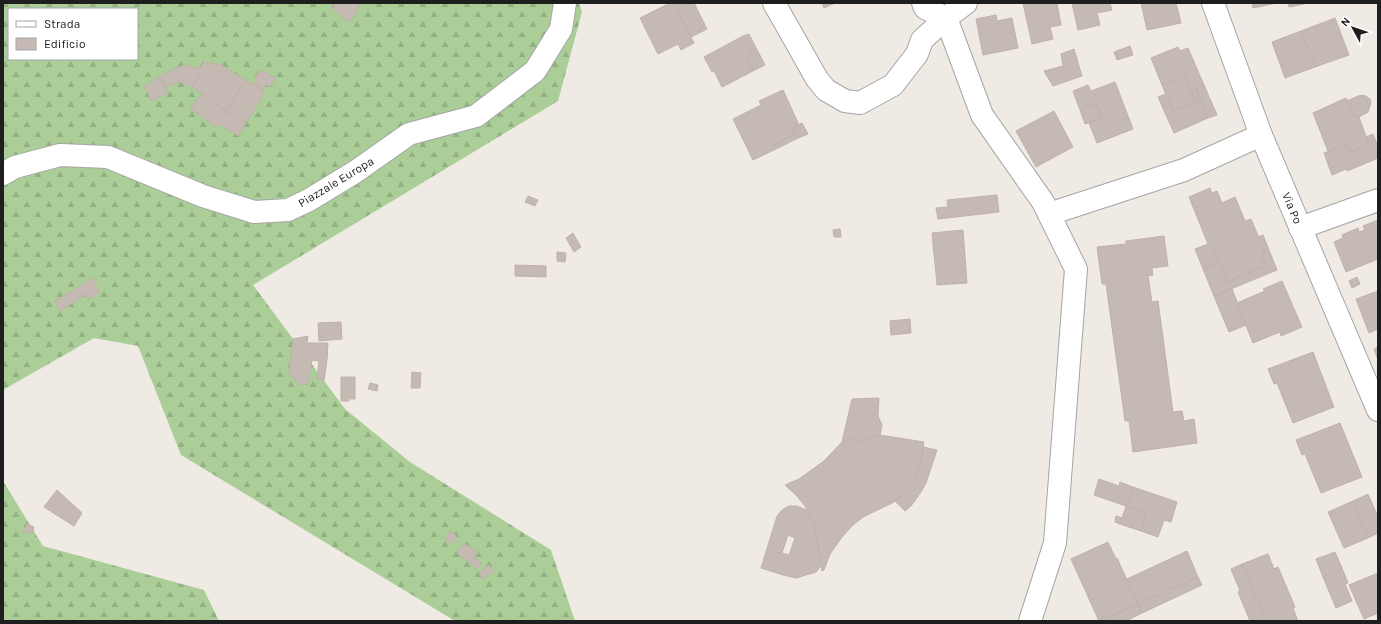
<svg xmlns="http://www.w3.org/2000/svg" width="1381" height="624" viewBox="0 0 1381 624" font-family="Karla,sans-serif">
	<defs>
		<pattern id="forest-firs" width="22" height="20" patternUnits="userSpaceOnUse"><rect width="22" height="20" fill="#abce99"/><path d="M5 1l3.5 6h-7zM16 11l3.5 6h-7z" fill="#93b083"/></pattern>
	</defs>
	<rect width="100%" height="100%" fill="#efebe4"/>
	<g fill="url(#forest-firs)" fill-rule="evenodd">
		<path d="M3,3H579L582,12L558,101L253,285L345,409L410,462L551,550L575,621H455L181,455L138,346L94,338L3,390ZM9,9H137V59H9Z"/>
		<path d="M3,481L43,546L204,590L219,621H3Z"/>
	</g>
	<g fill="#c4bab3" stroke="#c1b1a6" fill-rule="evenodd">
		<path d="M336,3H361L350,22L332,8Z"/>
		<path d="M670,3H674L694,43L681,50L678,44L658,54L640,18Z"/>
		<path d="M674,3H694L707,29L691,37Z"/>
		<path d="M822,3H835L824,8Z"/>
		<path d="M1023,3H1057L1061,25L1050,27L1053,39L1032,44Z"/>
		<path d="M1072,3H1110L1112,10L1097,13L1100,25L1078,30Z"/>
		<path d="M1141,3H1176L1181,23L1147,30Z"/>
		<path d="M1252,3H1277L1253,8Z"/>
		<path d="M1288,3H1304V4L1289,7Z"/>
		<path d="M996,15L997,21L1012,18L1018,48L983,55L976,19Z"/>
		<path d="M1335,18L1349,55L1315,67L1301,31Z"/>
		<path d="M1301,31L1315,67L1285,78L1272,42Z"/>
		<path d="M749,34L765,65L753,71L746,56L751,53L743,36Z"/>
		<path d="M743,36L751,53L746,56L753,71L722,87L714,71L712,72L704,57Z"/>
		<path d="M1130,46L1133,55L1117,60L1114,52Z"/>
		<path d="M1178,47L1180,51L1188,48L1204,85L1196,89L1208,118L1174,133L1158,97L1166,94L1173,111L1195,101L1184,75L1162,85L1151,58Z"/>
		<path d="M1074,49L1082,76L1053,86L1044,71L1063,66L1061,54Z"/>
		<path d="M204,62L221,65L246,80L226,111L192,87L200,75L197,73Z"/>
		<path d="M184,65L200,68L197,73L200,75L192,87L180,82L166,87L159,77L176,68Z"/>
		<path d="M260,70L275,78L270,87L266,85L263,90L254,84L257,79L255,78Z"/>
		<path d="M1184,75L1195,101L1173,111L1162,85Z"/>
		<path d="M159,77L168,92L152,101L144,87Z"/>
		<path d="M246,80L265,92L246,123L226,111Z"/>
		<path d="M1115,82L1133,129L1097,143L1089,123L1102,118L1096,103L1080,110L1073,91L1088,85L1091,91Z"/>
		<path d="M1204,85L1217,115L1208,118L1196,89Z"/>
		<path d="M783,90L799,125L793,128L796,134L772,146L774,150L753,160L733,119L761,105L759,101Z"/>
		<path d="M202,94L226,111L216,127L190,108Z"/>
		<path d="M1364,95L1370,99L1371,103L1368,112L1359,117L1358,115L1354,116L1347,101L1358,96Z"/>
		<path d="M1346,98L1354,116L1358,115L1359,117L1369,145L1351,152L1348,144L1328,151L1313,113Z"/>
		<path d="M1096,103L1102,118L1085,124L1080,110Z"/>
		<path d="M226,111L246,123L238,136L217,123Z"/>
		<path d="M1054,111L1073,147L1036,167L1016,131Z"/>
		<path d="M802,123L808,134L798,138L793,128Z"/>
		<path d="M796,134L798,138L774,150L772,146Z"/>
		<path d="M1373,134L1378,147V157L1376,159L1347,171L1346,169L1332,175L1324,153L1348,144L1351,152L1369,145L1366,137Z"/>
		<path d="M1210,188L1212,193L1217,191L1222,203L1235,197L1245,221L1251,219L1265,252L1262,254L1266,266L1227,282L1211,243L1208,244L1189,197Z"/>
		<path d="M997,195L999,212L938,219L936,208L948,207L947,200Z"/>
		<path d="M528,196L538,200L535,206L525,202Z"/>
		<path d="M1378,220V259L1346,272L1334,242L1343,238L1342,235L1358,228L1359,232L1365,230L1363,226Z"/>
		<path d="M840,229L841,237H834L833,230Z"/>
		<path d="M963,230L967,283L937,285L932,233Z"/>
		<path d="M573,233L581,247L574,252L566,238Z"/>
		<path d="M1263,235L1277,270L1214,296L1203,269L1219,262L1227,282L1266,266L1262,254L1265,252L1258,237Z"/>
		<path d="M1164,236L1168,266L1152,268L1153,275L1148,276L1152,302L1158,301L1173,412L1182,411L1184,421L1194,419L1197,443L1133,452L1129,421H1125L1106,284H1102L1097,247L1126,244V241Z"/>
		<path d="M1211,243L1219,262L1203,269L1195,249Z"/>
		<path d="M557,252L566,253L565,262L557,261Z"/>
		<path d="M515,265L546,266V277L515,276Z"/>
		<path d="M1357,277L1360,284L1352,288L1349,281Z"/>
		<path d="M93,278L99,292L88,299L86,294L60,311L55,301Z"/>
		<path d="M1282,281L1302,327L1281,336L1280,332L1253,343L1237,303L1265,291L1263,289Z"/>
		<path d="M1232,289L1246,325L1229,332L1214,296Z"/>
		<path d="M1378,291V329L1369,333L1356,299Z"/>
		<path d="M910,319L911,333L891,335L890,321Z"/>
		<path d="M341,322L342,339L319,341L318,323Z"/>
		<path d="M308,336L307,343H328L327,360L324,381L317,379L319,361L312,360L308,384L299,385L289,373L293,339Z"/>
		<path d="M1378,347V360L1374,349Z"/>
		<path d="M1313,352L1334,407L1293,423L1277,383L1274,384L1268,369Z"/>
		<path d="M412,372L421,373L420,388H411Z"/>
		<path d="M341,377H355V399H348L349,401H341Z"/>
		<path d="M370,383L378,385L377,391L368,389Z"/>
		<path d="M879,398L878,416L882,425L880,435L861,442L858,437L842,442L852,399Z"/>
		<path d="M1340,423L1362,477L1321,493L1305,454L1302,455L1296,440Z"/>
		<path d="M880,435L924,442L920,467L913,481L901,497L892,503L863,517L853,525L842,537L830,554L824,570L822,571L817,537L814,524L805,506L797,496L785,485L799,479L824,461L842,442L858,437L861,442Z"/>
		<path d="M923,447L937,450L926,483L921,492L911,506L905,511L895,501L901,497L913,481L920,467Z"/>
		<path d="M1099,479L1119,486L1120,482L1133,487L1126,506L1094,495Z"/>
		<path d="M1133,487L1177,502L1171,522L1164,520L1158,537L1141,531L1146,513L1126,506Z"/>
		<path d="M57,490L82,513L74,526L44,507Z"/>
		<path d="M1368,494L1378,517V533L1368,538L1353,501Z"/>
		<path d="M1353,501L1368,538L1344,548L1328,512Z"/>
		<path d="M789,506H797L806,510L814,524L821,563V566L816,572L796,578L783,575L761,568L777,516L782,510ZM788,535L795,538L789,555L782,553Z"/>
		<path d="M1126,506L1146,513L1141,531L1120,524Z"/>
		<path d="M1116,516L1122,518L1120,524L1115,522Z"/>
		<path d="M27,524L34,527L32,533L23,532Z"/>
		<path d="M449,531L457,536L453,544L445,539Z"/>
		<path d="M1108,542L1116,559L1117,558L1138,604L1099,621L1071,559Z"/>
		<path d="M464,543L478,553L474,558L481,563L477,569L457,553Z"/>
		<path d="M1187,551L1198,577L1138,604L1127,579Z"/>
		<path d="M1335,552L1342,568L1323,577L1316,559Z"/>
		<path d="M1268,554L1274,569L1278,567L1295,607L1293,608L1298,621H1266L1242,564Z"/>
		<path d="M1242,564L1266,621H1255L1254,620L1250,621L1238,592L1240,591L1231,569Z"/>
		<path d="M489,565L494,571L483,579L479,573Z"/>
		<path d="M1342,568L1348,583L1345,584L1352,601L1336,608L1323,577Z"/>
		<path d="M1378,573V613L1364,619L1349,585Z"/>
		<path d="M1198,577L1202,585L1142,613L1138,604Z"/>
		<path d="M1138,604L1142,613L1126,621H1101Z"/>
	</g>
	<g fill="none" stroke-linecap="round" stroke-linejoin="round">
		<g stroke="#a5a5a5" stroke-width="24">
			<g id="minor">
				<path d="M774,3L817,79L826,90L845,101L860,103L893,85L917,54L922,40L946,18L925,8L923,3"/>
				<path d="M966,3L946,18L982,115L1043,202L1076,269L1055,543L1030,621"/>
				<path d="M1213,3L1261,135L1378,410"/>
				<path d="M3,174L15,167L60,155L108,157L203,196L254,212L288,210L309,200L355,172L409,134L476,116L535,71L561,29L565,3"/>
				<path d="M1049,214L1184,170L1261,135"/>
				<path d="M1300,228L1378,200"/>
			</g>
		</g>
		<use href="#minor" stroke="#fff" stroke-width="22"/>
	</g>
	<g text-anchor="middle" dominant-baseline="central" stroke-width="3" stroke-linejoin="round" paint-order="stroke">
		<g font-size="12" fill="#1e1e1e" stroke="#fff">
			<text transform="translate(336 182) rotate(-31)">Piazzale Europa</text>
			<text transform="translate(1292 208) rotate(67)">Via Po</text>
		</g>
	</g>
	<rect width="1381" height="624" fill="none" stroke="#1e1e1e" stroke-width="8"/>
	<rect x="8" y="8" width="130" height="52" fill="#ffffff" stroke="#a5a5a5"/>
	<rect x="16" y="21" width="20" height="6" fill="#ffffff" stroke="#a5a5a5"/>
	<text x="44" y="28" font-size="12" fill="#1e1e1e">Strada</text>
	<rect x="16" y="38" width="20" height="12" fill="#c4bab3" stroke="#a5a5a5"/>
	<text x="44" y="48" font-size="12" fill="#1e1e1e">Edificio</text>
	<g transform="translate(1353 28) rotate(310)" stroke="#ffffff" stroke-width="3" paint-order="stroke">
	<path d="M0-3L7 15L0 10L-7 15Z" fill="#1e1e1e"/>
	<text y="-6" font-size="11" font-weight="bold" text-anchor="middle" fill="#1e1e1e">N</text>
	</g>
</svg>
